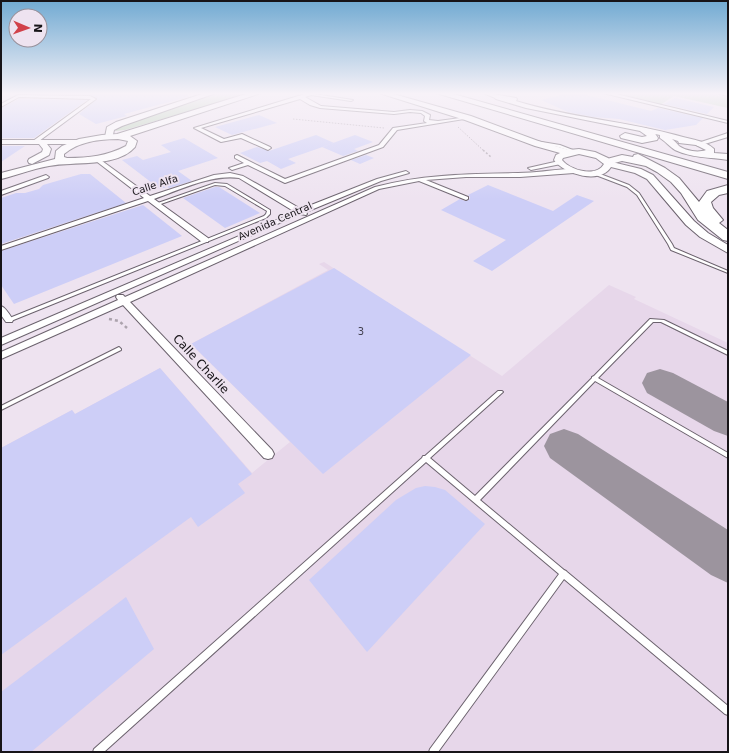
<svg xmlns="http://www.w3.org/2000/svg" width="729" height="753" viewBox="0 0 729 753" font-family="'DejaVu Sans',sans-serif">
	<rect width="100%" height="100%" fill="#eee3f0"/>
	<path fill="#e7d7ea" d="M324,262L502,376L609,285L636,297L634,299L728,343V752H1V448L72,410L75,414L160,368L252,473L290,442L191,344L328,270L319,264Z"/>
	<g fill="#b6d0b3">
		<path d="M216,93H250L125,130L116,131L115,130L127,123Z"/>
		<path d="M623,93H700L728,97V108L674,96L660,105L622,94Z"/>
	</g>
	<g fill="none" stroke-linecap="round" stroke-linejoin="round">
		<g fill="#9c949e" fill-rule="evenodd">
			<path d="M660,369L673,373L728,402V436L714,431L647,393L642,383L647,373Z"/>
			<path d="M564,429L578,434L728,530V583L711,575L550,458L544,446L550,434Z"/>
		</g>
	</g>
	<g fill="#cdcef7">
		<path d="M188,93V97L124,114L127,116L96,124L79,114L97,99L91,95L26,94Z"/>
		<path d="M568,93H579L651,111L658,108L703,118L696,125L665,130L619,119L593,117L568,112L541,100Z"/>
		<path d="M675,98L714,107L707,114L664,104Z"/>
		<path d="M19,99L87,100L34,138H1V108Z"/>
		<path d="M259,115L277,123L232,135L215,127Z"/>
		<path d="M316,135L334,143L288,159L296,163L281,169L267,161L260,163L240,153L257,147L269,151Z"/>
		<path d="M355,135L373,142L354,149L358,151L343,156L322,147Z"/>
		<path d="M184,138L218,158L178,171L192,181L169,188L167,187L160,189L122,160L137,156L143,160L171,152L161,145Z"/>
		<path d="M1,146H25L1,162Z"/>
		<path d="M366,155L374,158L360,164L351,160Z"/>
		<path d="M81,174H90L126,203L1,244V198L16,193H25L39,189L43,185Z"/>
		<path d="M488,185L553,211L577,195L594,201L492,271L473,261L506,240L441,210L460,199L465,201L469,200L470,197L468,195Z"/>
		<path d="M215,187H219L260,213L225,228L183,198Z"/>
		<path d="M143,205L182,236L14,304L1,285V251Z"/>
		<path d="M334,268L471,355L323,474L191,344Z"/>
		<path d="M160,368L252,474L238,484L245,493L198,527L191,517L1,655V448L72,410L75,414Z"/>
		<path d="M425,486L435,487L445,490L485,524L367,652L309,580L396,500L416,488Z"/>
		<path d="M126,597L154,649L31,752H1V692Z"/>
	</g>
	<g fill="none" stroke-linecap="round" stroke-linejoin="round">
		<g stroke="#6b626d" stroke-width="2">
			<g id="lane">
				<path d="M536,141L560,145L578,152L577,153L558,147L535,143V142Z"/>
				<path d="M593,172H595L629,185L639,193L672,244L674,248L728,271V273L671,250L668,244L637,195L627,187L593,174Z"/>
				<path d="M215,183L227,184L270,210V214L266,218L11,321H7V319L264,216L266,214L267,211L225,186L215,185L158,205L155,204Z"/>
				<path d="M650,319L664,320L728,351V355L661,322H653L598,378L728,453V458L595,381L480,500L564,570L566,571L567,572L728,706V715L725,714L564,579L438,752H429L430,749L559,574L426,462L104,752H93L94,749L422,458L423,456H425L498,391H502L503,392L430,458L475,496L592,378V377L594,376Z"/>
				<path d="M119,347L121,349V350L1,410V406Z"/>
			</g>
		</g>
		<g stroke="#6b626d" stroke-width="2">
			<g id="street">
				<path d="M308,93L353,100L351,101L311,95L305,97L321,106L394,112L410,110L422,111L430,115L429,120L438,121L468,117L470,118L397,130L383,147L285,183L248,165L232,170L229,168L244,163L235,158V156L237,155L285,179L379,145L393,128L427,123L424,121L425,116L421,113L410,112L394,114L320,108L310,105L300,99L201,128L224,139L242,134L270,147L271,148L268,150L241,138L221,142L194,128Z"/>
				<path d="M483,93H490L495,96L493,97Z"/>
				<path d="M603,93H612L728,121V123Z"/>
				<path d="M716,93L728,94V96Z"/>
				<path d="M18,95L90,96L96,99L35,144L32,142L33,141L91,99L19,97L1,107V104Z"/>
				<path d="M728,133V137L698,146L695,144Z"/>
				<path d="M98,158L150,196L214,175L230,173L243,176L301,209L377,179L406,171L409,173L381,181L306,212L307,214L306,215L300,214L1,345V338L295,212L239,178C212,174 180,190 154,199L208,238V242H202L148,201L1,250V246L144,198L96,161V159Z"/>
				<path d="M559,161L561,162V164L531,170L528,168Z"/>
				<path d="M567,169H574L577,171L574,173L520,177H466L426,180L468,197V199L466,200L419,181L379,189L130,302L272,450L274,454L272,458L268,459L264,458L123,305L1,359V352L118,300L116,297L117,295H123L125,297L375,187C423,174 469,174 518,173C535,173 551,170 567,169Z"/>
				<path d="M46,175L49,177L48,178L1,195V191Z"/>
				<path d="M1,306C6,308 10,315 13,320L12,322H6L1,315Z"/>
			</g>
		</g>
		<g stroke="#6b626d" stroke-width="2">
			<g id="secondary">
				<path d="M205,93H216L122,126L114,130L112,139H106L105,137L107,127L116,122Z"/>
				<path d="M379,93H390L471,116L541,142L569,150L579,149L595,152L608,158L612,162L641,169L653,175L694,221L708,233L728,245V253L700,237L686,225L647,179L635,173L611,167C600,185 564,174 554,160L556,155L560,153L535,146L465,120ZM579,154L596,158L604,164C596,178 570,170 562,160L563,158Z"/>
				<path d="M488,93L516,98L517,99L516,101C570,118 628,121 683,137C694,140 706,141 714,149V153L728,154V160C710,157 691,158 675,150C670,147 665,141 660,138V135L526,108L496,99ZM672,139L678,141L679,143L696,145L706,150C698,153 686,151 679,146C677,144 675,141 672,139Z"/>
				<path d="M1,140H81L85,142L81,144H47L51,149L49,155L32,164L29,163L28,161L29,159L42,152L43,149L39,144H1Z"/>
			</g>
		</g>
		<g stroke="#6b626d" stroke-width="2">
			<path id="primary" d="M249,93H261L130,136L137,141L135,147C117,168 73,161 49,166C32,169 17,175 1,179V173L55,159L56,151L62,146L79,139L102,135L117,134ZM118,139L128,141L126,146C107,156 89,158 67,158L64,157V154C78,142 99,139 118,139Z"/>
		</g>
		<g stroke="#6b626d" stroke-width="2">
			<g id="highway">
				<path d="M436,93H450L728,172V179Z"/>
				<path d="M645,128L654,132L658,138L657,140L642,143L621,138L620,136L625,133L642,137L647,136L640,131Z"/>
				<path d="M638,154L665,168L679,178L699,202L707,191L728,185V193L719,195L711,202L713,208L723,220L719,223L728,230V241L723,240L698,220L681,193L671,182L657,172L646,166L622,161L607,165L602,162L603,160L622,155L633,157L634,155Z"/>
			</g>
		</g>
		<g stroke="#aca3ad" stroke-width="1" stroke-dasharray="1.5 1.5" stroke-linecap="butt">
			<path d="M663,99L671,93"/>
			<path d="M293,119L384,128"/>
			<path d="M458,127L484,151"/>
		</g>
		<path stroke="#aca3ad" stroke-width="1.5" stroke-dasharray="2 2" stroke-linecap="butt" d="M483,150L491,157"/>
		<path stroke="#aca3ad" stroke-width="2.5" stroke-dasharray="3 3" stroke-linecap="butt" d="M109,319L119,321L127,328"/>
		<use href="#lane" fill="#fff" fill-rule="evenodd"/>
		<use href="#street" fill="#fff" fill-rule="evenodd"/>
		<use href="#secondary" fill="#fff" fill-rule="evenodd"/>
		<use href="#primary" fill="#fff" fill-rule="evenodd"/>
		<use href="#highway" fill="#fff" fill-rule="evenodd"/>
	</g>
	<linearGradient id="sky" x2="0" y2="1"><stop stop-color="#71aad2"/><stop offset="0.47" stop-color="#f7f2f8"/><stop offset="1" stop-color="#f7f2f8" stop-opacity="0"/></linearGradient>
	<rect width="729" height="199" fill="url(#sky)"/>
	<g text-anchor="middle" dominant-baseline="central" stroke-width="4" stroke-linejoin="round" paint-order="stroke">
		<g font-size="10" fill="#171418" stroke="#eee3f0">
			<text transform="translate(155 185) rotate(-18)">Calle Alfa</text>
			<text transform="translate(275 221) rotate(-24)">Avenida Central</text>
		</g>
		<g font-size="10" fill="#444250">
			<text x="361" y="331">3</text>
		</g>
		<g font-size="12" fill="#171418" stroke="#eee3f0">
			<text transform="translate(201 364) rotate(47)">Calle Charlie</text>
		</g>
	</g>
	<rect width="729" height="753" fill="none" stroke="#171418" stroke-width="4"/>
	<g transform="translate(28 28) rotate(92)"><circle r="19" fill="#eee3f0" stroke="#98909a"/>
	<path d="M0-3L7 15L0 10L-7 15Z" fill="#d1414a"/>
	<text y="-6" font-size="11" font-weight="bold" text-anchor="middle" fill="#171418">N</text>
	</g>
</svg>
